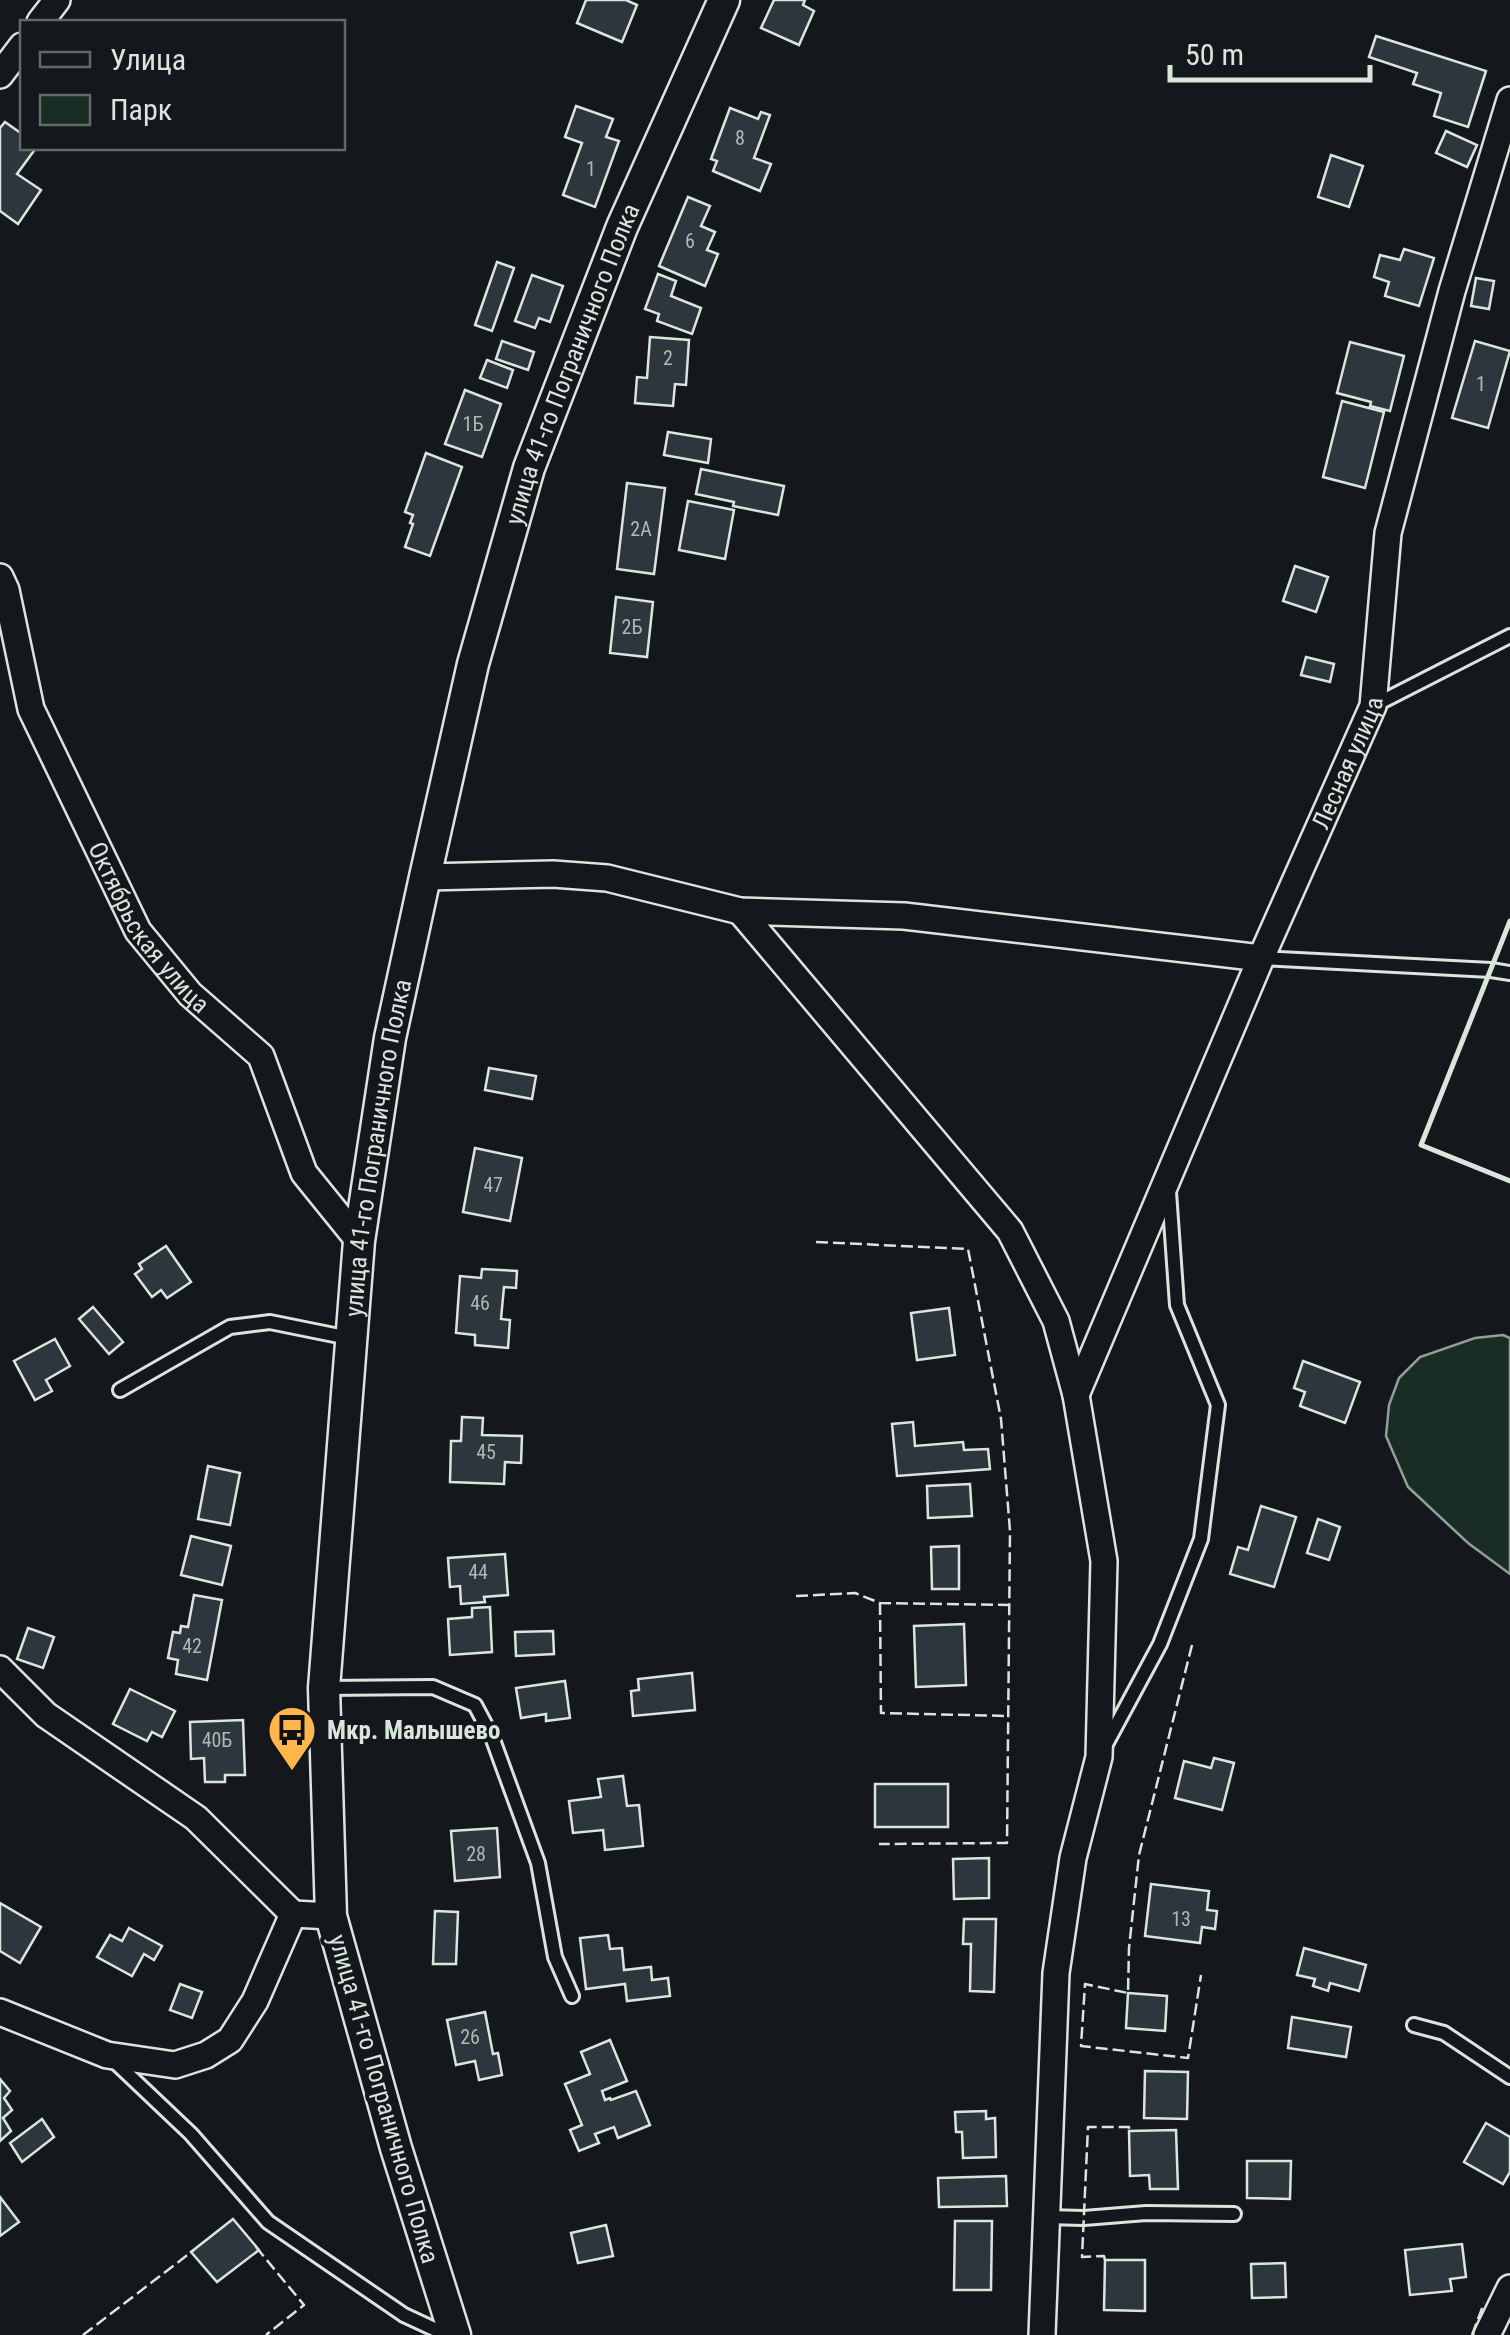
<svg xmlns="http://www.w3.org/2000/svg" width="1510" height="2335" viewBox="0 0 1510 2335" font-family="'Roboto Condensed',sans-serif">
	<rect width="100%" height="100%" fill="#14181c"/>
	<path fill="#1a2d24" stroke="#939e99" stroke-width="2.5" d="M1503,1335L1510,1338V1574L1468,1543L1408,1487L1386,1436L1389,1405L1399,1378L1420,1357L1475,1338Z"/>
	<g fill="#2c363c" stroke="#d8e6dc" stroke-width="2.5">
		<path d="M586,0H626L637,5L622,42L577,23Z"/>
		<path d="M774,0H805L803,5L814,11L799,45L761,28Z"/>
		<path d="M1376,36L1486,71L1468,127L1434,116L1441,93L1413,84L1417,73L1369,57Z"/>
		<path d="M576,106L613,119L606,137L619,141L595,207L563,195L582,143L565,137Z"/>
		<path d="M730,108L758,119L761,112L770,115L754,158L771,164L760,191L713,171L717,161L711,159Z"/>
		<path d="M5,122L22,134V148H36L17,174L41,190L18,224L0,211V128Z"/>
		<path d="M1446,131L1477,145L1467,167L1436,153Z"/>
		<path d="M1331,155L1363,166L1349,207L1318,197Z"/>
		<path d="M688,197L710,206L701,226L715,232L707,250L718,254L705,286L659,266Z"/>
		<path d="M1404,249L1434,258L1419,306L1385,296L1389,282L1374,277L1380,255L1400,260Z"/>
		<path d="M497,262L514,268L492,331L475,325Z"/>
		<path d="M658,274L676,281L671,296L701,308L692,334L657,321L659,314L645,309Z"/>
		<path d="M532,275L563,286L550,322L539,318L535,328L515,321Z"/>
		<path d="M1476,278L1494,281L1489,309L1471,306Z"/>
		<path d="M650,337L689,340L686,385L675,384L673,406L635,403L637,377L647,378Z"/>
		<path d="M502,341L534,352L528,370L496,359Z"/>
		<path d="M1475,341L1510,351L1488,428L1452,418Z"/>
		<path d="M1350,342L1404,356L1390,411L1370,406L1371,402L1337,393Z"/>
		<path d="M487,360L513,370L507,388L480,378Z"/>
		<path d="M465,390L501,404L482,457L445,444Z"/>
		<path d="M1342,401L1384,412L1365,488L1323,477Z"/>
		<path d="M668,432L711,439L708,463L664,455Z"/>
		<path d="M426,453L462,467L430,556L405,547L413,524L410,523L413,515L405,512Z"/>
		<path d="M701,469L784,486L778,515L733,506L734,502L696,494Z"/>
		<path d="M627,483L665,488L654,574L617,569Z"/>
		<path d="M688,501L734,510L725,559L679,550Z"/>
		<path d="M1295,566L1328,577L1316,612L1283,601Z"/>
		<path d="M616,597L653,602L647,657L610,653Z"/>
		<path d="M1306,657L1334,664L1330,682L1301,675Z"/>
		<path d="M489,1068L536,1076L532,1099L485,1090Z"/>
		<path d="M475,1148L522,1158L510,1221L463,1212Z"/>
		<path d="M166,1246L191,1282L167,1298L161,1290L152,1297L135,1274L142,1269L139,1264Z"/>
		<path d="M482,1269L517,1271L516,1288L504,1287L501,1319L510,1320L508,1348L475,1345V1335L456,1333L460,1276L481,1278Z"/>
		<path d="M93,1307L123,1342L109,1354L79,1319Z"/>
		<path d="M949,1308L955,1355L917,1360L911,1313Z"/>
		<path d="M55,1339L70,1366L46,1380L52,1391L35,1400L14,1361Z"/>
		<path d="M1303,1361L1360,1382L1345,1423L1300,1406L1305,1392L1294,1388Z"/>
		<path d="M462,1417L483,1418L482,1435L522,1436L521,1463L505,1462L504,1484L450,1482L451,1441H461Z"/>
		<path d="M913,1422L915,1446L963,1442L964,1450L988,1449L990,1469L897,1476L892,1424Z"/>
		<path d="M208,1466L240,1473L230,1525L198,1519Z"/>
		<path d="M970,1484L972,1516L928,1518L927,1486Z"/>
		<path d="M1261,1506L1296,1517L1274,1587L1230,1574L1238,1547L1248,1550Z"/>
		<path d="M1318,1519L1340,1527L1329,1560L1307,1553Z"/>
		<path d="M191,1536L231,1546L222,1585L181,1575Z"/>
		<path d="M959,1546V1589H932L931,1547Z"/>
		<path d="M505,1554L508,1595L484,1597L485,1602L461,1604L460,1586L450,1587L448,1558Z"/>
		<path d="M194,1595L222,1600L207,1680L176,1674L178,1660L168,1658L173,1632L180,1633L181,1626L188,1627Z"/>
		<path d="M490,1607L492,1652L450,1655L448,1619L472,1617V1608Z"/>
		<path d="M964,1624L966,1685L916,1687L914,1626Z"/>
		<path d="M28,1628L54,1637L43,1668L17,1659Z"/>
		<path d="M553,1631L554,1654L516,1656L515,1632Z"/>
		<path d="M692,1673L695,1710L633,1716L631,1691L639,1690L638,1679Z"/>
		<path d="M565,1681L570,1718L546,1721V1714L521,1718L516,1688Z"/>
		<path d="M130,1689L175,1711L162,1737L152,1732L147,1741L113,1724Z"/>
		<path d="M243,1720L245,1775H225V1782H205L204,1758L191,1759L190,1722Z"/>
		<path d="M1214,1758L1234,1763L1222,1810L1175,1798L1184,1761L1211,1768Z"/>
		<path d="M623,1776L627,1806L639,1805L643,1846L605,1850L603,1830L573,1833L569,1801L601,1797L598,1779Z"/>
		<rect x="875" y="1784" width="73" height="43"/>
		<path d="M497,1828L500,1877L455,1881L451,1831Z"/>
		<path d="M989,1858V1898L954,1899L953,1859Z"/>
		<path d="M1151,1884L1209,1891L1207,1910L1217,1911L1215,1929L1202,1927L1200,1943L1145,1936Z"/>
		<path d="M0,1903L41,1927L20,1963L0,1951Z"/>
		<path d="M435,1911L458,1912L456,1964H433Z"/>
		<path d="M964,1919H996L994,1992L970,1991L971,1944H963Z"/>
		<path d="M129,1928L162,1946L154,1960L144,1954L132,1976L97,1957L110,1935L122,1941Z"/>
		<path d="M608,1935L610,1949L622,1948L624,1970L651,1967L652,1980L668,1978L670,1996L627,2001L625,1984L586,1989L580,1938Z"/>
		<path d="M1304,1948L1366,1965L1359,1991L1330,1983L1328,1991L1313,1986L1315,1979L1297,1975Z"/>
		<path d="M180,1984L202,1992L192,2018L170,2010Z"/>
		<path d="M1128,1993L1167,1996L1165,2031L1126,2028Z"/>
		<path d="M485,2012L493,2054L498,2053L502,2075L479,2080L475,2061L456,2065L447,2020Z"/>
		<path d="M1292,2017L1351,2027L1346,2057L1288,2048Z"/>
		<path d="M610,2040L627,2081L602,2091L605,2100L610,2098L611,2100L636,2091L650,2125L618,2138L614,2127L595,2134L599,2143L579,2151L570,2130L582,2125L565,2084L590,2074L581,2052Z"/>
		<path d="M1145,2071L1188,2072L1187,2119L1144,2118Z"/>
		<path d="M0,2079L10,2091L4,2098L12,2110L3,2118L11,2131L0,2141Z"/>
		<path d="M986,2111V2119L995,2118L996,2157L963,2158L962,2132H956L955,2112Z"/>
		<path d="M42,2119L54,2137L22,2162L10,2143Z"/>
		<path d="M1486,2123L1510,2137V2172L1503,2184L1464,2162Z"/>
		<path d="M1176,2130L1178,2189H1150L1149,2175L1130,2176L1129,2131Z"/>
		<path d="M1247,2161H1291L1290,2199L1247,2198Z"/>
		<path d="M1006,2176L1007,2206L939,2207L938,2178Z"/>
		<path d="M0,2197L19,2222L0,2236Z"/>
		<path d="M233,2219L259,2250L217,2282L191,2252Z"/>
		<path d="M955,2221H992L991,2290H954Z"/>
		<path d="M606,2225L613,2256L578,2263L571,2233Z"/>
		<path d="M1462,2244L1466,2277L1450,2279L1452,2291L1410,2295L1405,2250Z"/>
		<path d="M1105,2260H1145V2311L1104,2310Z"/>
		<path d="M1285,2263L1286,2297L1252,2298L1251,2264Z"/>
	</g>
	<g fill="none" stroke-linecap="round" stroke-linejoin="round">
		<g stroke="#d8e6dc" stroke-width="18">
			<g id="service">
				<path d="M1375,705L1510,636"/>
				<path d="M1261,958L1491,970L1510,973"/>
				<path d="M120,1390L230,1327L270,1322L349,1338"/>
				<path d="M324,1688L433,1687L475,1705L492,1737L538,1863L555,1957L572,1996"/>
				<path d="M1105,1746L1160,1644L1201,1539L1218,1405L1177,1305L1169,1192"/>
				<path d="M1414,2025L1444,2033L1510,2077"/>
				<path d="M113,2060L191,2134L268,2222L404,2315L447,2335"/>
				<path d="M1046,2217L1084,2218L1146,2213L1234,2214"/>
			</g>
		</g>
		<g stroke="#d8e6dc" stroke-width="30">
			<g id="minor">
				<path d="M40,22L57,0"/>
				<path d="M0,75L22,46"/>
				<path id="s1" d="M0,577L6,590L31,709L138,931L190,994L261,1056L304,1173L359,1241"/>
				<path d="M425,877L553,874L607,878L740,911L904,916L1261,958"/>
				<path d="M740,911L1010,1231L1056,1321L1076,1395L1104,1561L1099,1757L1073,1858L1056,1973L1042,2335"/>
				<path id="s2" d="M1076,1395L1261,958L1373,706L1388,533L1452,291L1510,100"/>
				<path d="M0,1669L46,1715L196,1818L293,1914"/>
				<path d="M0,2012L107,2055L175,2065L206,2055L230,2040L255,2001L293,1914L331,1916"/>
				<path d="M1487,2335L1510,2288"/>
			</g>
		</g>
		<g stroke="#d8e6dc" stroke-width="35">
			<g id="tertiary">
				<path id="s3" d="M455,2335L396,2148L331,1916L324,1688L359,1241L390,1038L425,877L473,664L529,468L622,227L724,0"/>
			</g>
		</g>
		<use href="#service" stroke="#14181c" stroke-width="12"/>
		<use href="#minor" stroke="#14181c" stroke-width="25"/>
		<use href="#tertiary" stroke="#14181c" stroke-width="30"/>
		<g stroke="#d8e6dc" stroke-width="2.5" stroke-dasharray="12 5" stroke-linecap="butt">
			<path d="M816,1242L968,1249L1001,1419L1010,1531L1007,1843L879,1844"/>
			<path d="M796,1596L855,1593L880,1603L1009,1605"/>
			<path d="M880,1603L881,1713L1008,1716"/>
			<path d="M1192,1645L1139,1855L1129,1948L1128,1993L1085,1984L1081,2046L1188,2058L1201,1975"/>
			<path d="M256,2247L304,2305L266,2335"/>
			<path d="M1105,2260L1104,2256L1082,2257L1088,2127H1129V2131"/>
			<path d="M83,2335L194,2250"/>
			<path d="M1472,2335L1484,2303"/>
		</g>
		<path stroke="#d8e6dc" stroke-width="5" d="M1510,921L1421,1145L1510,1181"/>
	</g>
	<defs>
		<g id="bus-pin" transform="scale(2.5)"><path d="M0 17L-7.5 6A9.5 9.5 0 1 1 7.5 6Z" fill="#ffb74d" stroke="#14181c"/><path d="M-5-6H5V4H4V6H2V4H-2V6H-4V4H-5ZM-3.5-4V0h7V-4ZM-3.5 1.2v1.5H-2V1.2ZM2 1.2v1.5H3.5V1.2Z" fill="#111"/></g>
	</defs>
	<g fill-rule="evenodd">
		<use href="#bus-pin" x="292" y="1730"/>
	</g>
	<g text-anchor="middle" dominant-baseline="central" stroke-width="8" stroke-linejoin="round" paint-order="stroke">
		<g font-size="20" fill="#adbab4">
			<text x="740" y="138">8</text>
			<text x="591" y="169">1</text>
			<text x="690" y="241">6</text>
			<text x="668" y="358">2</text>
			<text x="1481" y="384">1</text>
			<text x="473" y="424">1Б</text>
			<text x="641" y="529">2А</text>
			<text x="632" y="627">2Б</text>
			<text x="493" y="1185">47</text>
			<text x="480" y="1303">46</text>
			<text x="486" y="1452">45</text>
			<text x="478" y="1572">44</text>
			<text x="192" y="1646">42</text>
			<text x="217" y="1740">40Б</text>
			<text x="476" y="1854">28</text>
			<text x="1181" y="1919">13</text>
			<text x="470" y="2037">26</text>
		</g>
		<g font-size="25" fill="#d8e6dc" stroke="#14181c">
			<text stroke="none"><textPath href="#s3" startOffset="2018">улица 41-го Пограничного Полка</textPath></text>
			<text stroke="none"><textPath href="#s2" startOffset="688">Лесная улица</textPath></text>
			<text stroke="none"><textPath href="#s1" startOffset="385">Октябрьская улица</textPath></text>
			<text stroke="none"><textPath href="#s3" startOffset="1208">улица 41-го Пограничного Полка</textPath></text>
			<text transform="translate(384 2099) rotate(74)">улица 41-го Пограничного Полка</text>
		</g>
		<g font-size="25" font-weight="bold" fill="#d8e6dc" stroke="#14181c" text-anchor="start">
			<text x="327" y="1730">Мкр. Малышево</text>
		</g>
	</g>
	<rect x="20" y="20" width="325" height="130" fill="#14181c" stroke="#626a69" stroke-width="2.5"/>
	<rect x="40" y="52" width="50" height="15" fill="#14181c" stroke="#626a69" stroke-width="2.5"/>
	<text x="110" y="70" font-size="30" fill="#d8e6dc">Улица</text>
	<rect x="40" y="95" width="50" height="30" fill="#1a2d24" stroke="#626a69" stroke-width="2.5"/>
	<text x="110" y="120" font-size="30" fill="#d8e6dc">Парк</text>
	<path d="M1170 65v15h200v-15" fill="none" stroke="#d8e6dc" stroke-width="5"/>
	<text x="1185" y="65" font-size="30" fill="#d8e6dc" stroke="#14181c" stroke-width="8" paint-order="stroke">50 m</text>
</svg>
